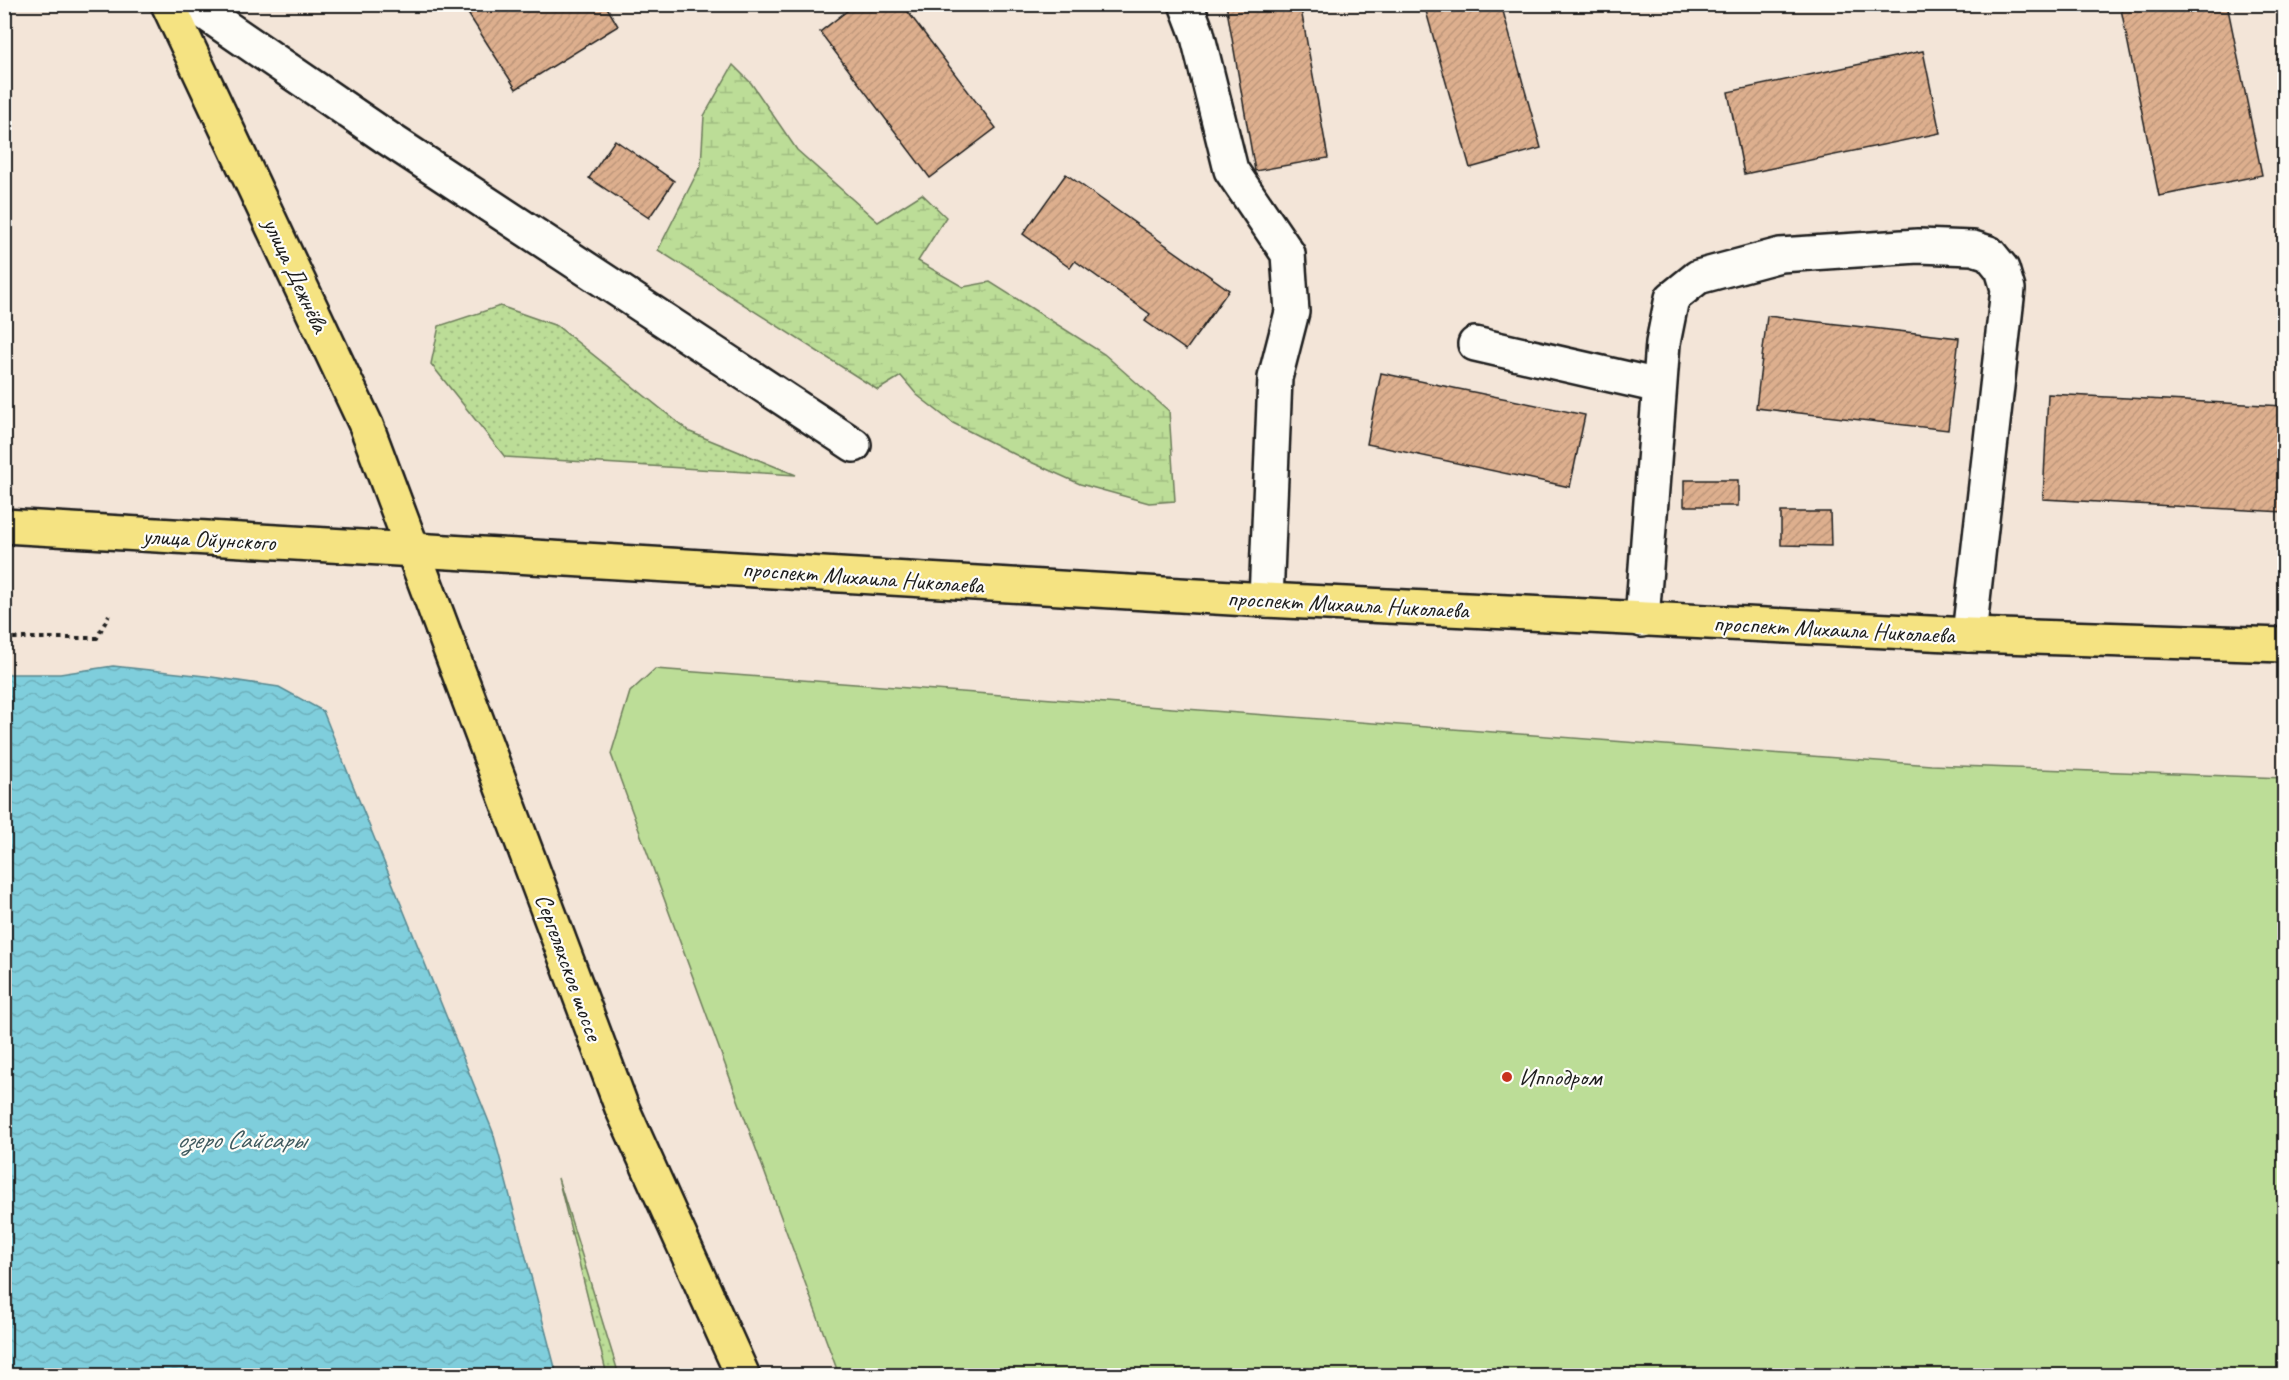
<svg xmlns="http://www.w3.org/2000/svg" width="2289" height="1380" viewBox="0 0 2289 1380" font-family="Caveat,sans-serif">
	<defs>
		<pattern id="grass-dots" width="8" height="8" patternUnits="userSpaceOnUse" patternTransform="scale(1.5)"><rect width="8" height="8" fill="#bcdd97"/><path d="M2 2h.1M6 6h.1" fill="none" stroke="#a1bd82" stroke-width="1.8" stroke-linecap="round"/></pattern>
		<pattern id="wetland-marsh" width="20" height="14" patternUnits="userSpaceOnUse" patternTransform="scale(1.5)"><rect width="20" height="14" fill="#bcdd97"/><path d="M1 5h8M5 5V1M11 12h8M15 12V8" fill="none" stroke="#a1bd82"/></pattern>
		<pattern id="water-waves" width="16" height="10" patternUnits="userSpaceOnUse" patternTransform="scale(1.5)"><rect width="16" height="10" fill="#7fcedc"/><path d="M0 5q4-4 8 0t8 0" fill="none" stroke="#6db0bc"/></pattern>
		<pattern id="building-hatch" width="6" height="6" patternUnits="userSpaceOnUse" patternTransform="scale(1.5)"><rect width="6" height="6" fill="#ddaf8e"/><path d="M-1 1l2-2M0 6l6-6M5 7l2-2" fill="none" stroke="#bd967a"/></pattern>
	</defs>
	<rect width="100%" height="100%" fill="#f3e5d8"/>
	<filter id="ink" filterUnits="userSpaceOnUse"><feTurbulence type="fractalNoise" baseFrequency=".0167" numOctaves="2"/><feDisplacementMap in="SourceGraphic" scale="12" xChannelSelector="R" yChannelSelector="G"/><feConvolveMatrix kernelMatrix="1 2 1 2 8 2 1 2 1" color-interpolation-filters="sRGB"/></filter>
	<g filter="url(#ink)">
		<g fill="url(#grass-dots)" stroke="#6c7c5a" stroke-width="1.5">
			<path d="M500,306L557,326L690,432L796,475L505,457L431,364L439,326Z"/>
			<path d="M558,1178L619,1375H607Z"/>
		</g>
		<path fill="url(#wetland-marsh)" stroke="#6c7c5a" stroke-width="1.5" d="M733,65L751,83L797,150L878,222L922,194L946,217L918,261L963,287L990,282L1104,354L1169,411L1175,501L1149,503L1080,484L1024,459L953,423L917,395L901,376L878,390L658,250L701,165L704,116Z"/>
		<path fill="#bcdd97" stroke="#6c7c5a" stroke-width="1.5" d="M655,669L1931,765L2284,778V1375H839L611,754L630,692Z"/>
		<path fill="url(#water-waves)" stroke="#57878f" stroke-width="1.5" d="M113,666L205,676L279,687L323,711L493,1132L557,1375H5V674H60Z"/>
		<g fill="url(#building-hatch)" stroke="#1c1c1c" stroke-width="1.5">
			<path d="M462,4H605L618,26L516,89Z"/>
			<path d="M856,4H902L996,128L930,178L820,32Z"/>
			<path d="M1226,4H1300L1328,158L1255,171Z"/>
			<path d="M1424,4H1501L1541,148L1470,168Z"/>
			<path d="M2120,4H2227L2262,175L2159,196Z"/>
			<path d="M1923,51L1940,133L1744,174L1728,92Z"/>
			<path d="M615,140L674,181L649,218L589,178Z"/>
			<path d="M1066,174L1229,290L1186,350L1145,321L1150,314L1075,261L1070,268L1023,234Z"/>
			<path d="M1767,316L1959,338L1948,430L1756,408Z"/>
			<path d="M1381,373L1585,415L1570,487L1367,444Z"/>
			<path d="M2048,394L2284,406V512L2043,499Z"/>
			<rect x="1684" y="480" width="54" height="26"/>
			<path d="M1781,512H1830L1831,546L1781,545Z"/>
		</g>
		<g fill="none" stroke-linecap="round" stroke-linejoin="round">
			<g stroke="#1c1c1c" stroke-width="38">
				<g id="minor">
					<path d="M192,4L386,137L854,445"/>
					<path d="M1186,4L1197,33L1231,170L1288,254L1292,312L1275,378L1266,600"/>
					<path d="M1475,344L1659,386"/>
					<path d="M1642,620L1663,343L1672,298L1698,277L1780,255L1918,246L1973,248L1989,253L2002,269L2008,289L1969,635"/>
				</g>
			</g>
			<g stroke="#1c1c1c" stroke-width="38">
				<g id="major">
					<path d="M168,4L366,425L622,1108L743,1376"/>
					<path d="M4,526L1266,600L1969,635L2284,645"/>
				</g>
			</g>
			<path stroke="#1c1c1c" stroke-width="4" stroke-dasharray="4.5 4.5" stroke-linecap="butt" d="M4,638H97L109,615"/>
			<use href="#minor" stroke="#fdfcf7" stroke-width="33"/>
			<use href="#major" stroke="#f5e382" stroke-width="33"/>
		</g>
	</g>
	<circle fill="#c8321e" stroke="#fdfcf7" stroke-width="2" cx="1507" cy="1077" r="6"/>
	<g text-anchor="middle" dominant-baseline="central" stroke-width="4.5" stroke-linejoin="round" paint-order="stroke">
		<g font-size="24" fill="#1c1c1c" stroke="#fdfcf7">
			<text transform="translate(296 275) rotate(65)">улица Дежнёва</text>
			<text transform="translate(209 539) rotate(3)">улица Ойунского</text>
			<text transform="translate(863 577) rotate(4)">проспект Михаила Николаева</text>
			<text transform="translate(1348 604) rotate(3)">проспект Михаила Николаева</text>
			<text transform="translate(1834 629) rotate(3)">проспект Михаила Николаева</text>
			<text transform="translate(569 967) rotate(70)">Сергеляхское шоссе</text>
		</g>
		<g font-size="24" fill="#1c1c1c" stroke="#fdfcf7" text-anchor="start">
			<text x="1519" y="1077">Ипподром</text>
		</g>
		<g font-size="26" font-style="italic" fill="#3f5a5f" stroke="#fdfcf7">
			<text x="241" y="1139">озеро Сайсары</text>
		</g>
	</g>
	<rect width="2289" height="1380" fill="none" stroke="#fdfcf7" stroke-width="24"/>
	<rect x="12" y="12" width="2265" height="1356" fill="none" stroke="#1c1c1c" stroke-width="2" filter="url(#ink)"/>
</svg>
